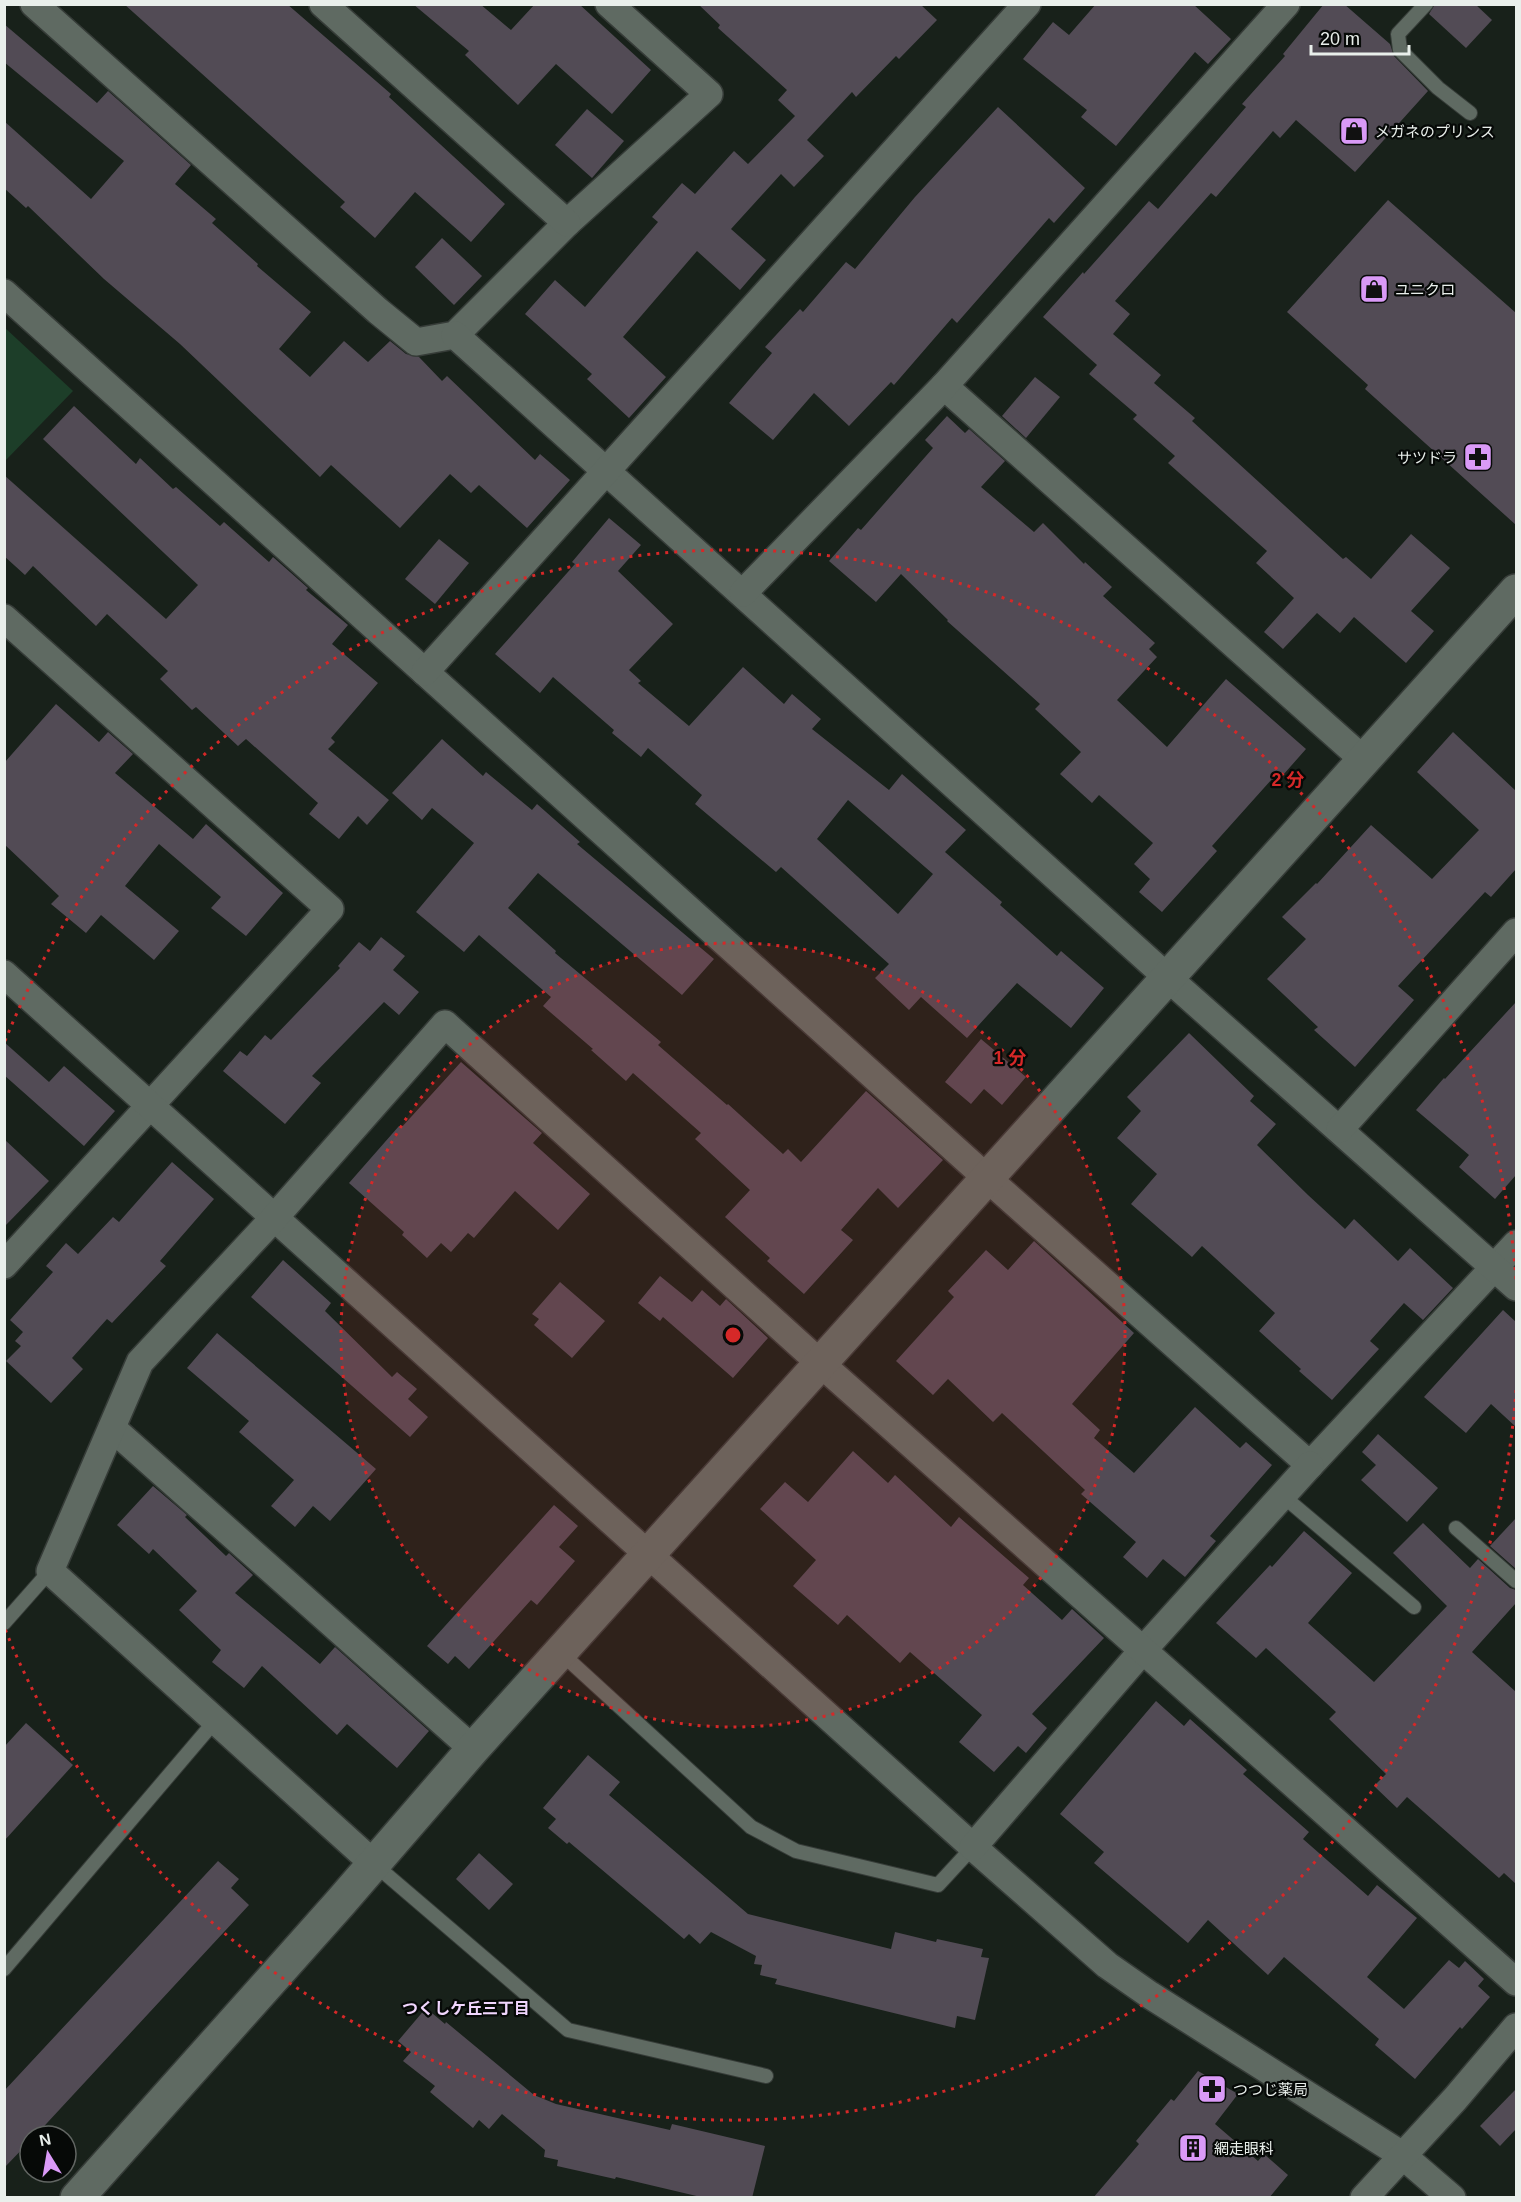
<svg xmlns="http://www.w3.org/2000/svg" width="1521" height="2202" viewBox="0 0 1521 2202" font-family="Arial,'Noto Sans JP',sans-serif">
	<rect width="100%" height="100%" fill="#18211a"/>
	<path fill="#1d3e29" d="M4,327L73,391L5,461H4Z"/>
	<g fill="#524b55" fill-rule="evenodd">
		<path d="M124,4H287L391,94L389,97L505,204L471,242L415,192L375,238L340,207L345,202Z"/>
		<path d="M413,4H480L511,30L535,4H579L651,70L612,114L556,64L518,105L465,55L469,51Z"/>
		<path d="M698,4H920L937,20L899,59L896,56L856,97L852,92L807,140L824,156L794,187L781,174L731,229L766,260L740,290L697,251L623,337L666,377L629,418L587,379L592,374L525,314L555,280L585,307L658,222L652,217L682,183L695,194L734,151L748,164L795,116L778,100L787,90L718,28L720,25Z"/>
		<path d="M1096,4H1193L1231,39L1208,64L1195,52L1116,146L1081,117L1087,110L1023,59L1053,22L1069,35Z"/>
		<path d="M1324,4H1344L1390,44L1394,56L1428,91L1355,172L1296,120L1280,138L1273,131L1216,197L1211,193L1115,301L1130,314L1113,334L1161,375L1154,383L1195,418L1192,421L1343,559L1346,557L1371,579L1411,534L1450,568L1411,611L1434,631L1406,663L1354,617L1340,633L1317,613L1283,649L1264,632L1294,598L1256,563L1267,551L1168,463L1175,456L1133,419L1137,415L1089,374L1097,365L1043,317L1083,272L1084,274L1149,201L1158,209L1246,107L1242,104L1285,56L1283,54Z"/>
		<path d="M1435,4H1475L1492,20L1466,48L1429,14Z"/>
		<path d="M4,24L97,103L108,91L191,165L175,184L216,219L212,223L258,264L257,266L311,312L279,349L310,377L344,341L368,362L390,341L406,354L419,357L442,381L447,376L535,460L540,454L570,480L527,528L479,485L471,493L450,474L400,528L331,465L320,477L180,344L104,279L28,206L26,208L4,188V121L91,199L124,161L4,62Z"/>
		<path d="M998,107L1085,188L1054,223L1049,218L957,323L952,318L894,385L891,382L849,426L814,393L773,440L729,403L772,353L765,347L800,309L803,312L846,262L855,269L915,197Z"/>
		<path d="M587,109L624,141L592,178L555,145Z"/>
		<path d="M1388,200L1516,313V525L1365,389L1368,385L1287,312Z"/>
		<path d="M442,238L482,276L454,305L415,267Z"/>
		<path d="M1035,377L1060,397L1026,438L1002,416Z"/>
		<path d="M74,406L136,464L140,458L173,489L176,487L220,526L224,522L269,562L273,557L308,588L306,590L348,625L332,644L378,683L331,738L335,742L328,749L389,800L367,825L358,816L339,839L309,814L318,803L246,739L238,746L196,707L192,710L160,679L168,671L107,614L96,626L33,566L25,575L4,556V475L166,619L198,585L43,439Z"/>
		<path d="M947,416L965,433L969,429L1005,461L981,487L1034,532L1043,523L1084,564L1085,562L1112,587L1103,596L1155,643L1149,649L1157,657L1117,700L1167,747L1226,679L1306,749L1276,783L1272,779L1212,846L1217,851L1162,912L1139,892L1150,879L1134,864L1153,843L1099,795L1092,803L1060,774L1081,752L1035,709L1040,704L947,621L948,620L901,574L876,602L829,561L858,528L861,530L933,448L925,440Z"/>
		<path d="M609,518L641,545L618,571L673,624L629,670L641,681L638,683L689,726L743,667L784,704L792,694L821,719L812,729L889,790L902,774L966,830L945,852L1002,902L1000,905L1057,956L1061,951L1104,988L1071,1028L1017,983L967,1038L921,997L909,1010L875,978L889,964L781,867L776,872L695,804L702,795L648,748L641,757L612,733L614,730L553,677L540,693L495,654L575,564L572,562ZM848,800L933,874L898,914L817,839Z"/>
		<path d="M439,539L469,563L435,604L405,579Z"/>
		<path d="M56,704L99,742L108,732L133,754L115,773L193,839L206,824L283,893L246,936L211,908L221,897L159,844L125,886L179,931L154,960L101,915L86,933L51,904L59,896L4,844L5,762Z"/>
		<path d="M1453,732L1516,791V869L1491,897L1485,892L1398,986L1414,1000L1355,1067L1314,1030L1318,1027L1267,979L1306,939L1282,917L1316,883L1317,884L1371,825L1432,879L1479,830L1417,772Z"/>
		<path d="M442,739L483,776L486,772L532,810L537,804L580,842L577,844L714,959L682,995L538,873L508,908L556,951L555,953L661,1042L658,1045L727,1105L728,1104L783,1154L788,1149L801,1162L866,1091L943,1160L898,1208L878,1188L841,1230L853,1240L804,1294L767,1261L770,1258L725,1217L750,1190L695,1139L701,1133L633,1073L626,1081L591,1050L593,1049L543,1006L551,997L479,935L464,952L416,912L474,843L432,808L422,820L392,793Z"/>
		<path d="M381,937L405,956L393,970L419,992L399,1015L384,1002L312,1076L321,1083L285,1124L223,1071L240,1051L247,1056L265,1035L271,1040L340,968L338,966L359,942L370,951Z"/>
		<path d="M1516,1002V1175L1495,1199L1459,1167L1469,1155L1416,1110L1444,1078L1445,1079Z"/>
		<path d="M1189,1033L1254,1096L1250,1101L1276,1124L1257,1145L1308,1195L1345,1229L1354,1219L1398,1261L1410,1248L1453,1288L1423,1320L1404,1303L1370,1341L1379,1349L1332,1400L1299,1371L1301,1369L1259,1331L1275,1313L1202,1246L1192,1257L1131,1204L1157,1174L1117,1138L1141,1111L1127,1097Z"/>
		<path d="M981,1039L1026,1077L1002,1105L984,1089L971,1104L945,1082Z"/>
		<path d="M4,1042L49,1082L64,1066L115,1111L84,1146L4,1075Z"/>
		<path d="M461,1062L542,1133L533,1143L590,1194L558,1230L515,1191L474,1238L468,1233L451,1252L441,1243L427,1258L402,1235L404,1232L349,1183L399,1126L401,1128Z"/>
		<path d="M4,1139L49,1181L4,1227Z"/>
		<path d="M172,1162L214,1199L160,1261L166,1266L112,1323L107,1319L72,1358L83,1369L51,1403L6,1361L21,1346L15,1341L23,1332L10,1320L53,1272L46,1266L66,1243L78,1254L113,1217L119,1222Z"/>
		<path d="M1034,1241L1134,1333L1072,1404L1100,1430L1094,1438L1134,1473L1195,1407L1240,1448L1246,1442L1272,1465L1210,1536L1216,1541L1185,1577L1163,1559L1147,1578L1123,1557L1136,1542L1081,1494L1085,1490L1002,1413L993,1422L948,1379L933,1395L896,1361L954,1297L948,1291L986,1250L1008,1270Z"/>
		<path d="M283,1260L331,1303L325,1311L392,1377L397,1372L417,1389L408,1399L428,1417L410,1437L251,1297Z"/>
		<path d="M660,1276L692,1302L702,1290L720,1306L726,1299L768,1338L733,1378L663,1317L660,1321L638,1303Z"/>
		<path d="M560,1282L605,1321L572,1358L534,1325L539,1319L532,1314Z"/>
		<path d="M1503,1310L1516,1322V1427L1491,1404L1466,1433L1424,1397Z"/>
		<path d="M217,1333L376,1469L330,1521L313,1506L295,1527L271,1506L294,1480L239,1432L249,1421L187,1368Z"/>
		<path d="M1378,1434L1438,1488L1407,1522L1361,1480L1376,1465L1362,1452Z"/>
		<path d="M853,1451L888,1483L895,1475L951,1527L959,1517L1029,1578L1023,1585L1062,1620L1072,1609L1104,1638L1032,1714L1047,1728L1026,1753L1018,1746L994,1772L959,1742L982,1715L910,1652L900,1663L847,1615L838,1625L793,1586L816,1560L760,1509L785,1482L808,1502Z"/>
		<path d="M153,1486L187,1515L185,1517L226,1556L229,1553L253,1575L235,1593L320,1664L335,1647L429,1731L397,1768L347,1724L337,1735L262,1666L244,1688L212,1662L221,1650L179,1610L197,1591L153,1549L149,1554L117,1525Z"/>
		<path d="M554,1505L578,1526L559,1547L575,1561L537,1605L531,1600L469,1669L455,1656L448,1664L427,1646Z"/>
		<path d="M1516,1518V1569L1490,1546Z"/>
		<path d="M1423,1523L1470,1568L1478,1559L1510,1588L1516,1590V1603L1472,1652L1516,1692V1884L1504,1873L1499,1878L1407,1797L1397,1808L1374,1786L1386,1774L1329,1719L1336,1712L1266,1648L1256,1658L1216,1623L1270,1565L1272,1567L1304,1531L1352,1573L1308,1623L1374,1682L1447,1606L1393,1553Z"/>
		<path d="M1156,1701L1184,1726L1190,1719L1247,1770L1243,1774L1309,1832L1303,1839L1368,1896L1377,1885L1417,1918L1367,1977L1404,2009L1449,1960L1459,1968L1465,1961L1484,1979L1478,1986L1490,1997L1462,2029L1460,2027L1415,2079L1375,2045L1379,2039L1284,1957L1268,1975L1208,1920L1188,1943L1094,1863L1104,1852L1060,1814Z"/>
		<path d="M26,1723L73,1765L4,1841V1747Z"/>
		<path d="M588,1755L620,1782L609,1795L748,1914L891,1949L895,1932L936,1942L937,1939L983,1949L981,1957L989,1958L975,2020L957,2016L955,2028L775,1984L777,1979L760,1975L762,1965L754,1964L756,1956L711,1932L700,1944L689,1934L684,1939L569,1842L567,1844L548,1828L556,1819L543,1808Z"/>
		<path d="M479,1853L513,1884L489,1910L456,1879Z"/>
		<path d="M218,1861L239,1879L231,1888L249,1905L35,2136H30V2141L4,2168V2091Z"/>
		<path d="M426,2008L445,2024L446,2022L534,2095L556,2104L670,2130L672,2124L765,2146L752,2198H705L616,2177L615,2179L557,2166L558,2160L544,2157L545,2150L502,2114L489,2129L479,2120L473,2128L430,2092L435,2086L403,2061L411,2052L398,2041Z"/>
		<path d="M1198,2071L1238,2094L1215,2124L1258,2161L1264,2154L1288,2175L1269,2198H1093L1139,2144L1136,2141L1171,2099L1174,2101Z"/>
		<path d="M1516,2089V2129L1500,2146L1480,2126Z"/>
	</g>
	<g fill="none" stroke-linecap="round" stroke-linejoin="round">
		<g stroke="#363c38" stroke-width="16">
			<g id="service">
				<path d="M1426,4L1398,34L1400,50L1438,88L1470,113"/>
				<path d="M1283,1496L1414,1607"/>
				<path d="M1456,1528L1516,1581"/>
				<path d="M4,1623L50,1571"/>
				<path d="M561,1653L751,1827L796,1851L938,1885L973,1847"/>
				<path d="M373,1863L568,2030L766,2076"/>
				<path d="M4,1969L215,1721"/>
			</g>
		</g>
		<g stroke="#363c38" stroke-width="30">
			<g id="minor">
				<path d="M34,4L378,311L416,342L455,335L567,223L709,94L609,4"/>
				<path d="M323,4L567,223"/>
				<path d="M4,293L988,1179L1310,1465L1516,1244"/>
				<path d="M455,335L1168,978L1516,1287"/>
				<path d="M944,386L1365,761"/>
				<path d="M743,593L944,386L1286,4"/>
				<path d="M4,618L330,909L4,1265"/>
				<path d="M425,672L1027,4"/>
				<path d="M4,974L973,1847L1107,1965L1150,1995L1402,2155L1452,2198"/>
				<path d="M1340,1129L1516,932"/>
				<path d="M112,1428L473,1749"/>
				<path d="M973,1847L1143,1650L1310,1465"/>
				<path d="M373,1863L50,1571L140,1362L275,1217L445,1024L820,1363L1516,1982"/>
				<path d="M1364,2198L1455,2099L1516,2027"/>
			</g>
		</g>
		<g stroke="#363c38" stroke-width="36">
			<path id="tertiary" d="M77,2198L340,1903L473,1749L1516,591"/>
		</g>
		<use href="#service" stroke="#5f6a62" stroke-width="14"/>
		<use href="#minor" stroke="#5f6a62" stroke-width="27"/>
		<use href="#tertiary" stroke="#5f6a62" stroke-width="33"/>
	</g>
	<circle cx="733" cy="1335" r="392" fill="#d62828" fill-opacity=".12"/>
	<g fill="none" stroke="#d62828" stroke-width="3" stroke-dasharray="3 6">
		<circle cx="733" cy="1335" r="392"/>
		<path d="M1516 1390A785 785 0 0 1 5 1629M5 1041A785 785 0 0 1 1516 1280"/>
	</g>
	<defs>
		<g id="shop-square" transform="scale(1.5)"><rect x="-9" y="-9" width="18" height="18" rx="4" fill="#da9af7" stroke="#060907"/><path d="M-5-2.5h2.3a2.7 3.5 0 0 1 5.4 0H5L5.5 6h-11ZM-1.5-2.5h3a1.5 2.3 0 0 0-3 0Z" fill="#111"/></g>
		<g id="pharmacy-square" transform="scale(1.5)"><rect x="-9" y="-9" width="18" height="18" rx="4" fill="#da9af7" stroke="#060907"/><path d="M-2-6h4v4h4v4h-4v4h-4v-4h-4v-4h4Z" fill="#111"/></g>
		<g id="building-square" transform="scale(1.5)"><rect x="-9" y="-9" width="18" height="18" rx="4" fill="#da9af7" stroke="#060907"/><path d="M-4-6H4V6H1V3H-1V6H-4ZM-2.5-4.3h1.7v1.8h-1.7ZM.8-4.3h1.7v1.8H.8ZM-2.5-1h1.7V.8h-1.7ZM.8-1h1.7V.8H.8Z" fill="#111"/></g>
	</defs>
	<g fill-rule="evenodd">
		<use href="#shop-square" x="1354" y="131"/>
		<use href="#shop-square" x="1374" y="289"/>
		<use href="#pharmacy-square" x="1478" y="457"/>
		<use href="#pharmacy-square" x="1212" y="2089"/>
		<use href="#building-square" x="1193" y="2148"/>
	</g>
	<g text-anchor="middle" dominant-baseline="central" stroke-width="4.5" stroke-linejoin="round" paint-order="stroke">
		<g font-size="15" fill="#e9efeb" stroke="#060907" text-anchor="start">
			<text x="1375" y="131">メガネのプリンス</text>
			<text x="1395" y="289">ユニクロ</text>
			<text x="1457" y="457" text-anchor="end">サツドラ</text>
			<text x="1233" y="2089">つつじ薬局</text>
			<text x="1214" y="2148">網走眼科</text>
		</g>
		<g font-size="16" font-weight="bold" fill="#f1d6fe" stroke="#060907">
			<text x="466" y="2008">つくしケ丘三丁目</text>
		</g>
	</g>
	<circle cx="733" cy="1335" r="9" fill="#d62828" stroke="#060907" stroke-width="3"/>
	<g font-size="18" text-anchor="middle" font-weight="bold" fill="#d62828" stroke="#060907" stroke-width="4.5" stroke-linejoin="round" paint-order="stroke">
		<text x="1288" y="786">2 分</text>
		<text x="1010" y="1064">1 分</text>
	</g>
	<rect width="1521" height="2202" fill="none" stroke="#e9efeb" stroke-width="12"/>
	<g transform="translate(48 2154) rotate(349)"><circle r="28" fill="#060907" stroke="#616562" stroke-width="1.5"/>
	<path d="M0-4.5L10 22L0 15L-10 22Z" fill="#da9af7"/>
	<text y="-9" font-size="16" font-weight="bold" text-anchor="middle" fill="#e9efeb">N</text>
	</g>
	<path d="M1311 45v9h98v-9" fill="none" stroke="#e9efeb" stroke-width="3"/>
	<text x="1320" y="45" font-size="18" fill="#e9efeb" stroke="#060907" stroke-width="4.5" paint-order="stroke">20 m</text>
</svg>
